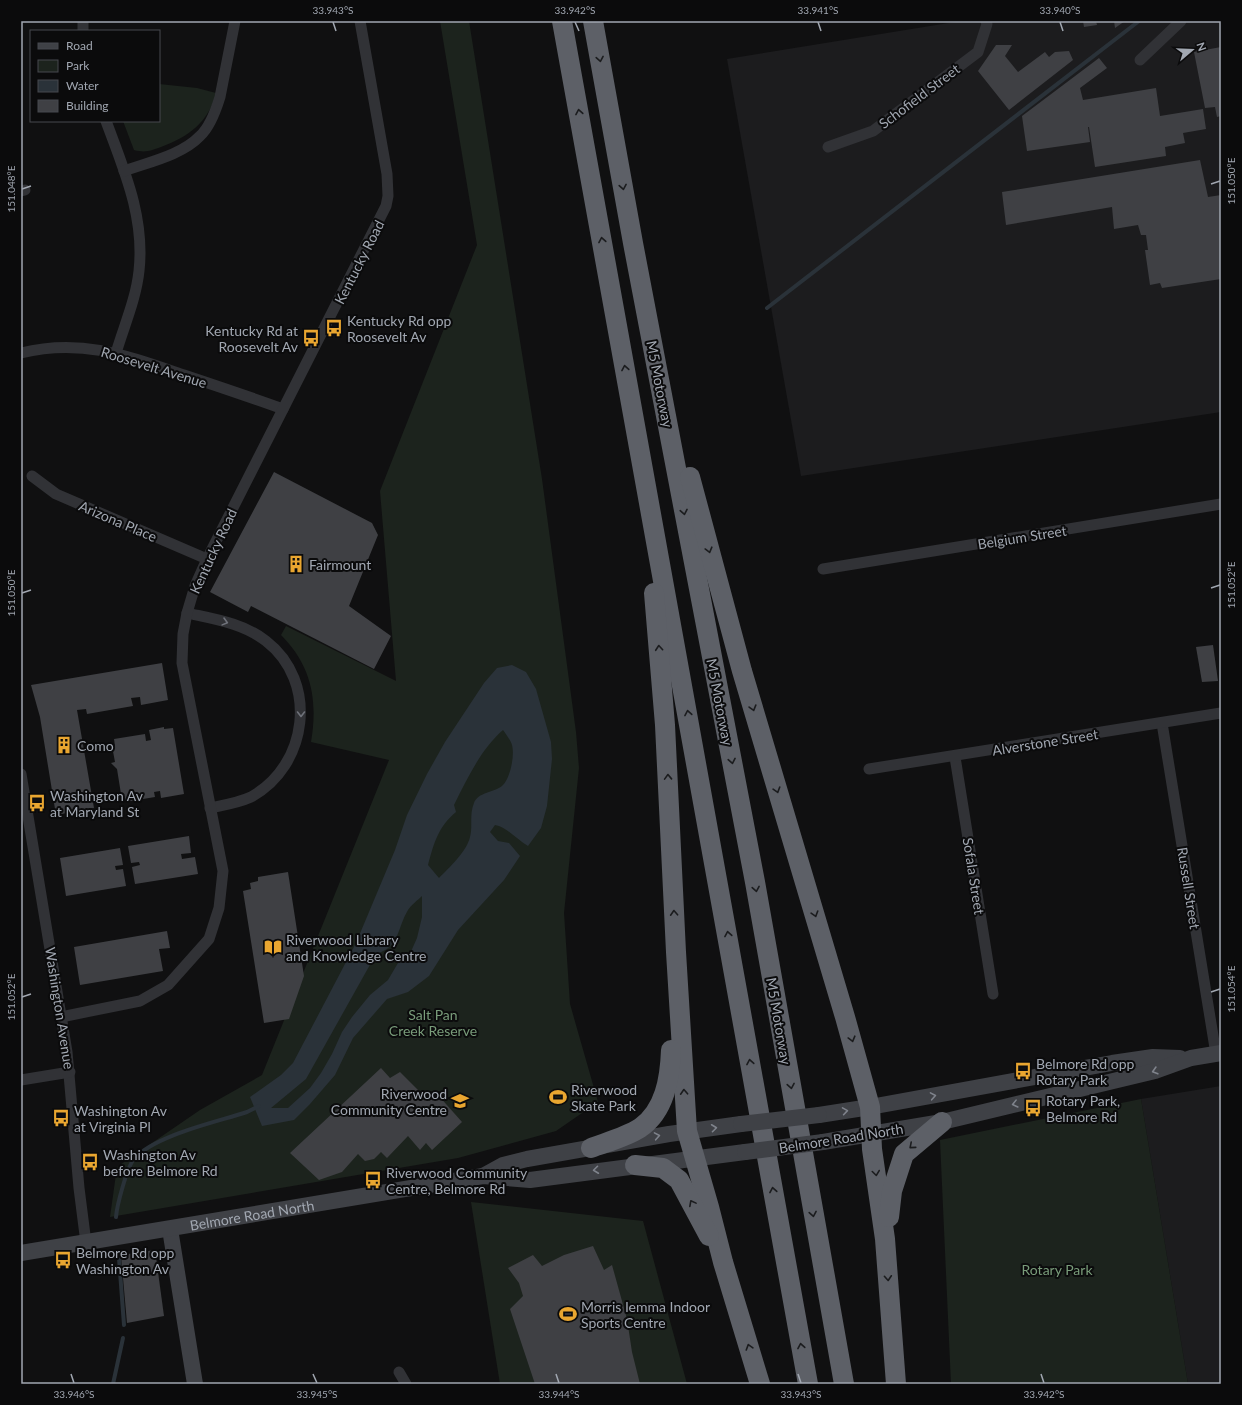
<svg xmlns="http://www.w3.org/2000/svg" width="1242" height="1405" viewBox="0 0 1242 1405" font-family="Lato,sans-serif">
	<rect width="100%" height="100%" fill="#101011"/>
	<g fill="#1c1c1e">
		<path d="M961,21H1221V412L801,476L727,59Z"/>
		<path d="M1221,1086V1384H1188L1141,1099Z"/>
	</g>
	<g fill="#1c231d">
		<path d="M440,21H469L542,479L576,732L579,768L564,913L570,1004L598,1102L556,1131L458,1158L110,1217L117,1167L200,1110L262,1075L389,760L311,742C318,701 312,666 281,635L286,626L396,681L380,491L477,245Z"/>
		<path d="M159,84L197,88L216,93C209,122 188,137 161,147C150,151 145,153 134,150L123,121H159Z"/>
		<path d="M1141,1099L1188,1384H951L940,1140Z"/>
		<path d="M471,1202L643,1221L687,1384H500Z"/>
	</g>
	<path fill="#2a3239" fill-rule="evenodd" d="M512,665L526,672L536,689L551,742L552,759L547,806L541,828L528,846C516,839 507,827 495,825L490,832L498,841L509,843L520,856L504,880L458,930L429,976L408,992L387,999L353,1038L335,1075L310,1104L294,1120L262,1126L250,1097L281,1075L293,1063L356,943L395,850L407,815L427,774L445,742L484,683L497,668ZM503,730C506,734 511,741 512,745C515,756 510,779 502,786C493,793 478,792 474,803C469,815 473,826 470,837C467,851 449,868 439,878L428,865C434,843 438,827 456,812L454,805C467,779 481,749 503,730ZM422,896V917L417,938L409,956L398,963L388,980L370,995L352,1017L342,1032L332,1054L321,1073L310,1088L288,1108H271L306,1079L376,954C400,947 397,928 408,910C411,905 418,900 422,896Z"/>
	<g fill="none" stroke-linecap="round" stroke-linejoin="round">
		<g stroke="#2a3239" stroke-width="4">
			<path d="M767,308L1139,21"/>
			<path d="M116,1217C117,1205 127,1167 134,1159C155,1135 217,1122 247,1112L259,1106"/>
			<path d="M119,1258L124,1325"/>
			<path d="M113,1384L123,1338"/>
		</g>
	</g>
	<g fill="#3f4044">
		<path d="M1083,21H1096L1097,25L1084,27Z"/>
		<path d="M1114,21H1125L1115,28Z"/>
		<path d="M996,45H1012L1005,56L1018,72L1045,52L1049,57L1055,52L1069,51L1073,60L1009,110L978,71Z"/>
		<path d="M1221,47V116L1217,117L1215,107L1205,108L1194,52Z"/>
		<path d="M1099,58L1107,68L1080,88L1083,100L1156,88L1160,116L1203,109L1206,129L1183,133L1185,143L1165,147L1166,156L1095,167L1089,127H1088L1090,142L1027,151L1022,116Z"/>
		<path d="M1200,160L1208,197L1221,195V279L1162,288L1160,283L1150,285L1145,250H1148L1146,235H1141L1138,225L1114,229L1112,207L1006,225L1002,192Z"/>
		<path d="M274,472L372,523L378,535L349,606L391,636L374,669L251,606L248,612L210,592Z"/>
		<path d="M1213,645L1218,681L1202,682L1196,647Z"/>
		<path d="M162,663L168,700L141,705L140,697L131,698L133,706L87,714L86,709L77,710L94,808L56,815L40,717L31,685Z"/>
		<path d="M164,727V729L173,728L184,794L161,798L160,791L154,792L155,797L125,802L124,794H121L117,769L111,763L115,762L112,746H115L114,739L145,734L146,741L151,740L149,730Z"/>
		<path d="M189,836L191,853L181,854L182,859L195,857L198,874L135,884L132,867L140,865L139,862L131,863L128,846Z"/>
		<path d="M120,848L123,865L115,866L116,870L123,869L126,886L66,896L60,858Z"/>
		<path d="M288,872L304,976L289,1019L264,1023L243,891L251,889L250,883L258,881V877Z"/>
		<path d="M167,931L170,948L159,949L163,971L80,985L74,947Z"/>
		<path d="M381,1068L390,1078L400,1072L429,1101L438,1095L462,1122L432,1150L426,1143L420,1150L408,1136L387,1158L381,1152L374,1159L365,1161L358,1154L342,1172L319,1180L290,1153Z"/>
		<path d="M593,1246L604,1270L612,1265L627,1319L632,1352L640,1384H535L510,1309L523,1296L519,1283L508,1268L533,1255L542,1266L564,1255Z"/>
		<path d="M155,1250L164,1316L127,1323L121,1255Z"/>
	</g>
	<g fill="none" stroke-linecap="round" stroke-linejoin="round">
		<g stroke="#313236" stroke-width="11">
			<path d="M83,21V31"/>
			<path d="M1140,60L1181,21"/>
			<path d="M106,121C124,170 145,217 139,271C136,299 124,326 116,353"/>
			<path d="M828,147L873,131L978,52L987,24L986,21"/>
			<path d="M124,171C149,162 182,155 200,136C210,127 216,110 220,97L235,21"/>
			<path d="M21,191L25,190"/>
			<path d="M21,353C82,338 128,356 184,375C217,386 250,397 283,409"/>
			<path d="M32,476L56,494L207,559"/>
			<path d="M823,569L1221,504"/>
			<path d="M187,613C214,619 243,623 266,641C319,682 308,766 251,797C238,803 224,805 210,808"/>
			<path d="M1162,723L1216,1054"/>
			<path d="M955,757L993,994"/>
			<path d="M869,769L1221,713"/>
			<path d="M21,774L67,1052L79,1188L86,1243"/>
			<path d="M61,1017L140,1001L168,985L209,939L219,908L223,871L182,663L183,634L187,613L195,586L207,559L386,206L388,196L387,174L360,21"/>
			<path d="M21,1080L70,1072"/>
			<path d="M399,1372L406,1384"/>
		</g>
		<g stroke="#3f4146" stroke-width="16">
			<path d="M819,1115L870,1107L1112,1063L1153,1057L1180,1058"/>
			<path d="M823,1142L942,1122L1155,1071L1191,1058L1221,1053"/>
			<path d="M483,1176L503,1165L527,1159L669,1134L741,1124"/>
			<path d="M170,1229L195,1384"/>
			<path id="s1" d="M21,1253L483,1176L530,1180L745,1152"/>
		</g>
		<g stroke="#5d6067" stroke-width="20">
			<path d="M562,21L808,1384"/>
			<path d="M593,21L633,243L755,882L844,1384"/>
			<path d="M690,477L742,671L845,1017L870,1107L872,1149L885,1239L896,1384"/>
			<path d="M654,593L665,725L676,952L687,1131L709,1207L723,1262L760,1384"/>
			<path d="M591,1148C607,1142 626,1137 640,1128C665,1111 670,1078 671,1050"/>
			<path d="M635,1165L663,1168L679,1180L709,1236"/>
			<path d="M889,1217L892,1191L904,1154L942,1122"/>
		</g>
		<g stroke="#3f4146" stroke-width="16">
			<path d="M741,1124L819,1115"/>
			<path d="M745,1152L823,1142"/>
		</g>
	</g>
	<defs><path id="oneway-chevron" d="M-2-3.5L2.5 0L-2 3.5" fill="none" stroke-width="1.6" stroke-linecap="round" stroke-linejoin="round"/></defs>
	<g stroke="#1b1c1e">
		<use href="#oneway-chevron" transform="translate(600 59) rotate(80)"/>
		<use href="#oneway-chevron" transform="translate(579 112) rotate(-100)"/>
		<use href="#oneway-chevron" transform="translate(623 187) rotate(80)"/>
		<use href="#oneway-chevron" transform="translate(602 240) rotate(-100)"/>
		<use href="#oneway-chevron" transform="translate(625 368) rotate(-100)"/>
		<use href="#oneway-chevron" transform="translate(684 512) rotate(79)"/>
		<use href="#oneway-chevron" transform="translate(709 550) rotate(75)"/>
		<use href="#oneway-chevron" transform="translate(659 648) rotate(-95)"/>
		<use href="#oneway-chevron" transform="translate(753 708) rotate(74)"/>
		<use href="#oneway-chevron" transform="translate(688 713) rotate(-100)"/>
		<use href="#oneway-chevron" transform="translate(732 761) rotate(79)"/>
		<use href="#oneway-chevron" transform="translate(668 777) rotate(-92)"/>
		<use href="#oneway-chevron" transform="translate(777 790) rotate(73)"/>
		<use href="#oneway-chevron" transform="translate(756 889) rotate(80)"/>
		<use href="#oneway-chevron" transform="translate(674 913) rotate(-93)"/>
		<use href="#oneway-chevron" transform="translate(815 914) rotate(73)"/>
		<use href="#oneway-chevron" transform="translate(728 934) rotate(-100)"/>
		<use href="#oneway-chevron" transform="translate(852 1039) rotate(75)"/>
		<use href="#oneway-chevron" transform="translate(750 1062) rotate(-100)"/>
		<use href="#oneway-chevron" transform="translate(791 1086) rotate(80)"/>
		<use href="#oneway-chevron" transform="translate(684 1092) rotate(-93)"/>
		<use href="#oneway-chevron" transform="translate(912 1146) rotate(139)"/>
		<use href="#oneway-chevron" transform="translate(876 1173) rotate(82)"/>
		<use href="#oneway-chevron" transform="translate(773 1190) rotate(-100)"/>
		<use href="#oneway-chevron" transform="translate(692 1203) rotate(-118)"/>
		<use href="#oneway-chevron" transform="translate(813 1214) rotate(80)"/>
		<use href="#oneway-chevron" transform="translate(888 1278) rotate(86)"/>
		<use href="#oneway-chevron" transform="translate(801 1346) rotate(-100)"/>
		<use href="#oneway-chevron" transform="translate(749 1347) rotate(-107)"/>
	</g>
	<g stroke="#6f727a">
		<use href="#oneway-chevron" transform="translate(225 622) rotate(15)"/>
		<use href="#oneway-chevron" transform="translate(301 714) rotate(90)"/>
	</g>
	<g stroke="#7f838c">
		<use href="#oneway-chevron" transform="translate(1155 1071) rotate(164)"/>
		<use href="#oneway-chevron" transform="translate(933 1096) rotate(-10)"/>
		<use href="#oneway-chevron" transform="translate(1015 1104) rotate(166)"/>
		<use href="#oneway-chevron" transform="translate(845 1111) rotate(-9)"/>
		<use href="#oneway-chevron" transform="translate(714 1128) rotate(-7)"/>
		<use href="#oneway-chevron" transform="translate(657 1136) rotate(-10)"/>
		<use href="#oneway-chevron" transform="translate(596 1170) rotate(173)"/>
	</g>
	<path fill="none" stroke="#a1a7b1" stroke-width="1.5" d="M333,22L336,31M575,22L579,31M818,22L821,31M1060,22L1063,31M1211,184L1220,181M22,189L31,186M1211,588L1220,585M22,593L31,590M1211,992L1220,989M22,997L31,994M71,1374L74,1383M313,1374L317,1383M556,1374L559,1383M798,1374L801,1383M1041,1374L1044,1383"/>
	<defs>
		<g id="bus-bare" transform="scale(1.38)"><path d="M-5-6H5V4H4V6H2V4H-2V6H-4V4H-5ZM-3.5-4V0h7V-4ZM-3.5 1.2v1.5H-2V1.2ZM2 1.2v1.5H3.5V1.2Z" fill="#e9a630" stroke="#0b0b0c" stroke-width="2.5" paint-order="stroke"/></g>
		<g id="building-bare" transform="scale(1.38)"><path d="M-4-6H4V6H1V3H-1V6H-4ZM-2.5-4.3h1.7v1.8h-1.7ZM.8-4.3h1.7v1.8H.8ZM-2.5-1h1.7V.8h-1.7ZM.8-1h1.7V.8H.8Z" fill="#e9a630" stroke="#0b0b0c" stroke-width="2.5" paint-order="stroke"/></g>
		<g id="library-bare" transform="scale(1.38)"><path d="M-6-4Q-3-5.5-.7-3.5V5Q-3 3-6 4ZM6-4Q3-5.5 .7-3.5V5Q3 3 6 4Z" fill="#e9a630" stroke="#0b0b0c" stroke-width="2.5" paint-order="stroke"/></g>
		<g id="stadium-bare" transform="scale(1.38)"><path d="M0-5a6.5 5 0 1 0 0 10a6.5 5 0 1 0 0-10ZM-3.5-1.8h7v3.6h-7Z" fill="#e9a630" stroke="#0b0b0c" stroke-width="2.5" paint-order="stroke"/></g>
		<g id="school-bare" transform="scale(1.38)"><path d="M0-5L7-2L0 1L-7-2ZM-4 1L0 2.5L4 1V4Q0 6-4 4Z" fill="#e9a630" stroke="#0b0b0c" stroke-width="2.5" paint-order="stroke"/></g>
	</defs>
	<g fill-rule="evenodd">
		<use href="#bus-bare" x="334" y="328"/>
		<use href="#bus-bare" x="311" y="338"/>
		<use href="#building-bare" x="296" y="564"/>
		<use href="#building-bare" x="64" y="745"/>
		<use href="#bus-bare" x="37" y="803"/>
		<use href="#library-bare" x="273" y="947"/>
		<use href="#bus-bare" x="1023" y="1071"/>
		<use href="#stadium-bare" x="558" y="1097"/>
		<use href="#school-bare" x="460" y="1101"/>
		<use href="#bus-bare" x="1033" y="1108"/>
		<use href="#bus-bare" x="61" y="1118"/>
		<use href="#bus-bare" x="90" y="1162"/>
		<use href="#bus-bare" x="373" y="1180"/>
		<use href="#bus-bare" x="63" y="1260"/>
		<use href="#stadium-bare" x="568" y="1314"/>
	</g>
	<g text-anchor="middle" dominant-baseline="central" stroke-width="4" stroke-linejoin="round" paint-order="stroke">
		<g font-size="14" fill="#a1a7b1" stroke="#0b0b0c">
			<text transform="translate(919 96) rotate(-37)">Schofield Street</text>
			<text transform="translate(359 262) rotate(-63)">Kentucky Road</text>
			<text transform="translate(154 367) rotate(17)">Roosevelt Avenue</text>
			<text transform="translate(660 384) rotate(79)">M5 Motorway</text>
			<text transform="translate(118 521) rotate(23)">Arizona Place</text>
			<text transform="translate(1022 537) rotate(-9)">Belgium Street</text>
			<text transform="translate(213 551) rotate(-65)">Kentucky Road</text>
			<text transform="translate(720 702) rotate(79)">M5 Motorway</text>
			<text transform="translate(1045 742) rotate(-9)">Alverstone Street</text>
			<text transform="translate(974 876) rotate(81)">Sofala Street</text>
			<text transform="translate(1189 888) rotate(81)">Russell Street</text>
			<text transform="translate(60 1008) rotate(81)">Washington Avenue</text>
			<text transform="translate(779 1021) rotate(80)">M5 Motorway</text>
			<text transform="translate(841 1138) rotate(-9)">Belmore Road North</text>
			<text stroke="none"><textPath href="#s1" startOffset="234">Belmore Road North</textPath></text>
		</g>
		<g font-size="14" fill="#a1a7b1" stroke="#0b0b0c" text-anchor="start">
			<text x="347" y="320">Kentucky Rd opp<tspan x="347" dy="16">Roosevelt Av</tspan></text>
			<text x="298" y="330" text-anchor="end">Kentucky Rd at<tspan x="298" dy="16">Roosevelt Av</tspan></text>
			<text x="309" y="564">Fairmount</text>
			<text x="77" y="745">Como</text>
			<text x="50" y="795">Washington Av<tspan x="50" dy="16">at Maryland St</tspan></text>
			<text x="286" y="939">Riverwood Library<tspan x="286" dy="16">and Knowledge Centre</tspan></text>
			<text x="1036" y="1063">Belmore Rd opp<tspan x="1036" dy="16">Rotary Park</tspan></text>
			<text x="571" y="1089">Riverwood<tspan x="571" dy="16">Skate Park</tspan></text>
			<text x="447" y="1093" text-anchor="end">Riverwood<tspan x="447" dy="16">Community Centre</tspan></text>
			<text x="1046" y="1100">Rotary Park,<tspan x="1046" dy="16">Belmore Rd</tspan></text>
			<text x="74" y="1110">Washington Av<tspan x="74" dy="16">at Virginia Pl</tspan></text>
			<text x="103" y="1154">Washington Av<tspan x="103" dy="16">before Belmore Rd</tspan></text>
			<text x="386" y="1172">Riverwood Community<tspan x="386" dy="16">Centre, Belmore Rd</tspan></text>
			<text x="76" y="1252">Belmore Rd opp<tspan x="76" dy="16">Washington Av</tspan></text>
			<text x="581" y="1306">Morris Iemma Indoor<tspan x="581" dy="16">Sports Centre</tspan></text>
		</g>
		<g font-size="14" fill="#799c7a" stroke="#0b0b0c">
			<text x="433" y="1014">Salt Pan<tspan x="433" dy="16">Creek Reserve</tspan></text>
			<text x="1057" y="1269">Rotary Park</text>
		</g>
	</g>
	<rect width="1242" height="1405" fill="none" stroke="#0b0b0c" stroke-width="44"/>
	<rect x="30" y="30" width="130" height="92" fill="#0b0b0c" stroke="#47494e"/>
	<rect x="38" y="43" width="20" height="6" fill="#3f4146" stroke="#47494e"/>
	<text x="66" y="50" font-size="12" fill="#a1a7b1">Road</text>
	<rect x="38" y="60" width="20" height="12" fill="#1c231d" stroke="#47494e"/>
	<text x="66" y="70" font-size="12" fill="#a1a7b1">Park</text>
	<rect x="38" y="80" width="20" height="12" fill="#2a3239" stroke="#47494e"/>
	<text x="66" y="90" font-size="12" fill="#a1a7b1">Water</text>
	<rect x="38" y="100" width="20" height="12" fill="#3f4044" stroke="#47494e"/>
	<text x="66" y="110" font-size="12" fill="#a1a7b1">Building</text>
	<g transform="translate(1192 50) rotate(71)" stroke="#0b0b0c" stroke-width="3" paint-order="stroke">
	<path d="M0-3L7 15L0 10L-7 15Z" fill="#a1a7b1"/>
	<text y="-6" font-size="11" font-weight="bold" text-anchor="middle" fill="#a1a7b1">N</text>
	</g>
	<rect x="22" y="22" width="1198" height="1361" fill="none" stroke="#a1a7b1" stroke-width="1.5"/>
	<g font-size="10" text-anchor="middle" fill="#a1a7b1">
		<text x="333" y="14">33.943°S</text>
		<text x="575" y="14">33.942°S</text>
		<text x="818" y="14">33.941°S</text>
		<text x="1060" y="14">33.940°S</text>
		<text transform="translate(1231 181) rotate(-90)" y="4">151.050°E</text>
		<text transform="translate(11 189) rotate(-90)" y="4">151.048°E</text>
		<text transform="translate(1231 585) rotate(-90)" y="4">151.052°E</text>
		<text transform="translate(11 593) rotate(-90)" y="4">151.050°E</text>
		<text transform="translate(1231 989) rotate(-90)" y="4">151.054°E</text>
		<text transform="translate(11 997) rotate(-90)" y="4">151.052°E</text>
		<text x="74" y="1398">33.946°S</text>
		<text x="317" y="1398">33.945°S</text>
		<text x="559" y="1398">33.944°S</text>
		<text x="801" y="1398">33.943°S</text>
		<text x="1044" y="1398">33.942°S</text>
	</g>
</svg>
